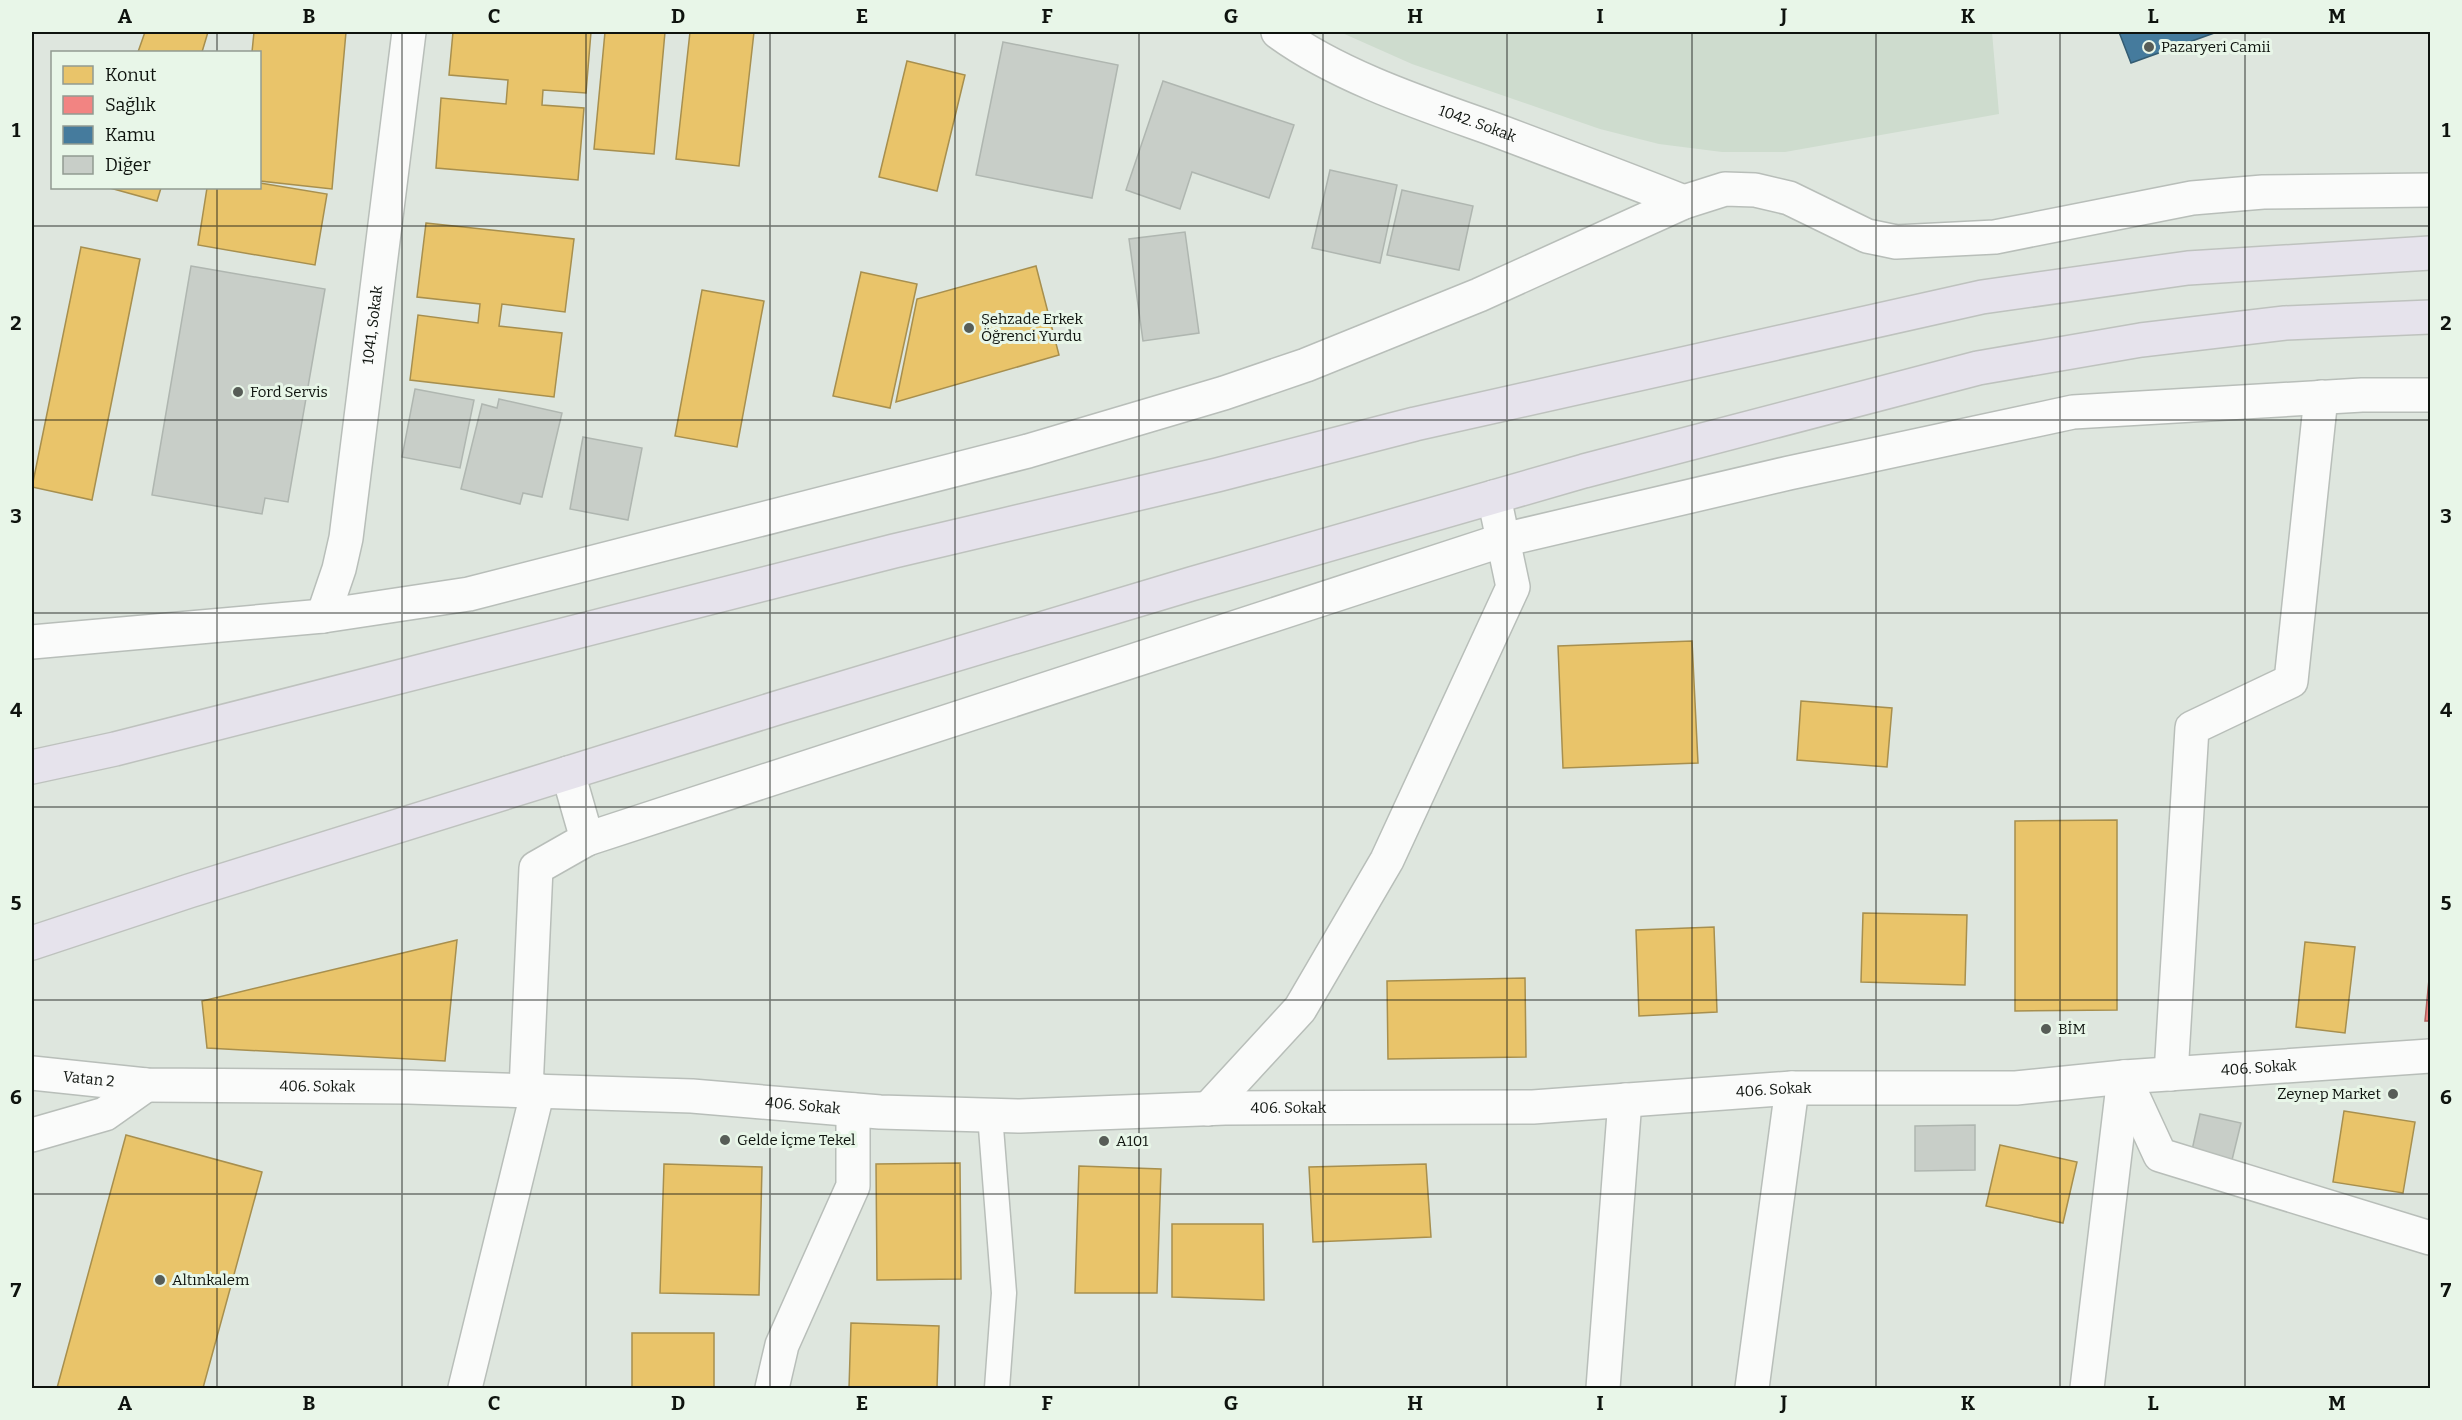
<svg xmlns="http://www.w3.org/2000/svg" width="2462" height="1420" viewBox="0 0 2462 1420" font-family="Bitter,serif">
	<rect width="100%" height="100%" fill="#dee6de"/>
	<path fill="#cedcce" d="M1340,32H1992L1999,114L1785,152H1722L1659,144L1600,129L1412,64Z"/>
	<g fill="#e9c46a" stroke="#a78f4e" stroke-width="1.5">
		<path d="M145,32H208L202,52H138Z"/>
		<path d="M254,32H346L332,189L260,181V52H252Z"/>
		<path d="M453,32H591L586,93L543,90L542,105L584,108L578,180L436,168L441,98L506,104L508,80L449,75Z"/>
		<path d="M605,32H665L654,154L594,149Z"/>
		<path d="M690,32H754L739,166L676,159Z"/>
		<path d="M907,61L965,75L937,191L879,177Z"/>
		<path d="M260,183L327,194L315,265L198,245L207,188H260Z"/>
		<path d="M110,188H161L157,201Z"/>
		<path d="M426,223L574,239L565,312L502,304L499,326L562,333L554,397L410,380L418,315L478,323L480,304L417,297Z"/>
		<path d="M81,247L140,259L92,500L32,487Z"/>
		<path d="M1036,266L1059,355L896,402L917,299Z"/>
		<path d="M861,272L917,284L890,408L833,396Z"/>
		<path d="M702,290L764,301L737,447L675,436Z"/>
		<path d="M1692,641L1698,763L1563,768L1558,646Z"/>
		<path d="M1801,701L1892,708L1887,767L1797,760Z"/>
		<path d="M2117,820V1010L2015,1011V821Z"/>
		<path d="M1863,913L1967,915L1965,985L1861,982Z"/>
		<path d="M1714,927L1717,1012L1639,1016L1636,930Z"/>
		<path d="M457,940L445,1061L207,1048L202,1001Z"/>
		<path d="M2305,942L2355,947L2345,1033L2296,1027Z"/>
		<path d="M1525,978L1526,1057L1388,1059L1387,981Z"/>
		<path d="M2344,1111L2415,1122L2403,1193L2333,1182Z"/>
		<path d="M126,1135L262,1172L203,1388H57Z"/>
		<path d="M2000,1145L2077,1162L2063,1223L1986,1206Z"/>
		<path d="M960,1163L961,1279L877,1280L876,1164Z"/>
		<path d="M664,1164L762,1167L759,1295L660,1293Z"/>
		<path d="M1426,1164L1431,1237L1313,1242L1309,1167Z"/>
		<path d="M1079,1166L1161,1169L1157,1293H1075Z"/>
		<path d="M1172,1224H1263L1264,1300L1172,1297Z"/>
		<path d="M851,1323L939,1326L937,1388H849Z"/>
		<rect x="632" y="1333" width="82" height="55"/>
	</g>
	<path fill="#f28482" stroke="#ae625f" stroke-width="1.5" d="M2430,969V1021H2425Z"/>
	<path fill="#457b9d" stroke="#345c72" stroke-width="1.5" d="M2119,32H2217L2131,63Z"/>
	<g fill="#c8cec8" stroke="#afb6b0" stroke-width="1.5">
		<path d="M1003,42L1118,65L1092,198L976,175Z"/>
		<path d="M1163,81L1294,125L1269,198L1192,172L1180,209L1126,190Z"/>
		<path d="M1330,170L1397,185L1380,263L1312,248Z"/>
		<path d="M1402,190L1473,206L1459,270L1387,255Z"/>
		<path d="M1185,232L1199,333L1143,341L1129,239Z"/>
		<path d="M191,266L325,289L288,502L265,498L262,514L152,495Z"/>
		<path d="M415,389L474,400L460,468L402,457Z"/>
		<path d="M499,399L562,413L542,497L523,493L520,504L461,489L482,404L497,408Z"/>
		<path d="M583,437L642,448L628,520L570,509Z"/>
		<path d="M2200,1114L2241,1123L2232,1160L2192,1150Z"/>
		<path d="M1975,1125V1170L1915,1171V1126Z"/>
	</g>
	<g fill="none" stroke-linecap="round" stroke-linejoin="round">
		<g stroke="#b8beb9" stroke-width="27">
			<path id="lane" d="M990,1115L1004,1293L997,1388"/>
		</g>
		<g stroke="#b8beb9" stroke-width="36">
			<g id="street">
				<path id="s1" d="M1278,32C1338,76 1423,104 1493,129C1557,153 1621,177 1684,202"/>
				<path id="s2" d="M323,616L339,569L346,538L409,32"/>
				<path d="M32,642L323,616L469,594L1028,451L1224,393L1306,365L1479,295L1684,202L1725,189L1755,190L1789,198L1867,236L1896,242L1995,237L2192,198L2263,192L2430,190"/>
				<path d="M587,839L1503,540L1789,473L2073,412L2362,395H2430"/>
				<path id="s3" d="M32,1073L146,1085L409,1087L692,1096L880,1112L1020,1116L1225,1108L1533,1107L1792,1088H2016L2124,1077L2430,1056"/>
				<path d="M2171,1074L2192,728L2291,681L2321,397"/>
				<path d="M2124,1077L2160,1155L2430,1238"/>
				<path d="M526,1090L536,868L587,839L568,773"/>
				<path d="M1208,1109L1300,1009L1387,860L1513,587L1494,497"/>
				<path d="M32,1135L105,1114L146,1085"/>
				<path d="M465,1388L538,1090"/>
				<path d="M772,1388L782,1345L853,1186V1110"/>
				<path d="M1603,1388L1625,1100"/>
				<path d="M1752,1388L1792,1088"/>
				<path d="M2087,1388L2124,1077"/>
			</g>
		</g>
		<g stroke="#bec2be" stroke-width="36">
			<g id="highway">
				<path d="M32,767L115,749L894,551L1217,475L1415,424L1982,297L2188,268L2430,253"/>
				<path d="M32,943L189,891L777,708L1191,584L1584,471L1978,368L2141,340L2285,323L2430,317"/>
			</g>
		</g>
		<use href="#lane" stroke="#fafbfa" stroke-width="24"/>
		<use href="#street" stroke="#fafbfa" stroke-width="33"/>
		<use href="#highway" stroke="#e6e3ec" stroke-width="33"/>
	</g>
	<path fill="none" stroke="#0e130e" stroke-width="1.5" stroke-opacity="0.55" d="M217,32V52M402,32V1388M586,32V1388M770,32V1388M955,32V1388M1139,32V1388M1323,32V1388M1507,32V1388M1692,32V1388M1876,32V1388M2060,32V1388M2245,32V1388M217,188V1388M32,226H2430M32,420H2430M32,613H2430M32,807H2430M32,1000H2430M32,1194H2430"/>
	<g fill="#575d57" stroke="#e8f6e8" stroke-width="2">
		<circle cx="2149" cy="47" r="6"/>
		<circle cx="969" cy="328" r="6"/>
		<circle cx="238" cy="392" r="6"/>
		<circle cx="2046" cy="1029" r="6"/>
		<circle cx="2393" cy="1094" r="6"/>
		<circle cx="725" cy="1140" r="6"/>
		<circle cx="1104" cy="1141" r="6"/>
		<circle cx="160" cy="1280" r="6"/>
	</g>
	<g text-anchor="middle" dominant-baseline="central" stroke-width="6" stroke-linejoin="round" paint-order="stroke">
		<g font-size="15" fill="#0e130e" stroke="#e8f6e8" text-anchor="start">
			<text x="2161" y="47">Pazaryeri Camii</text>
			<text x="981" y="319">Şehzade Erkek<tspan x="981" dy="17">Öğrenci Yurdu</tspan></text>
			<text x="250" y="392">Ford Servis</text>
			<text x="2058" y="1029">BİM</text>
			<text x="2381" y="1094" text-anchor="end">Zeynep Market</text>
			<text x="737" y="1140">Gelde İçme Tekel</text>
			<text x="1116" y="1141">A101</text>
			<text x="172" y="1280">Altınkalem</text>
		</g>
		<g font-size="15" fill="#0e130e" stroke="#e8f6e8">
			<text stroke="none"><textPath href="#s1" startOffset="220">1042. Sokak</textPath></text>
			<text stroke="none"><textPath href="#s2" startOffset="296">1041, Sokak</textPath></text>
			<text stroke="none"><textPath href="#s3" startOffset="2230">406. Sokak</textPath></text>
			<text stroke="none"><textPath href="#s3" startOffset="57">Vatan 2</textPath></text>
			<text stroke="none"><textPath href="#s3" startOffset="286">406. Sokak</textPath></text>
			<text stroke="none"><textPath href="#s3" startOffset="1744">406. Sokak</textPath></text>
			<text stroke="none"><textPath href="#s3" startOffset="772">406. Sokak</textPath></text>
			<text stroke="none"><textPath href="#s3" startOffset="1258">406. Sokak</textPath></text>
		</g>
	</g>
	<rect width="2462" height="1420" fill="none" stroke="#e8f6e8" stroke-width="66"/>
	<rect x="51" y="51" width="210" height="138" fill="#e8f6e8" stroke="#919b91" stroke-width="1.5"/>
	<rect x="63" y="66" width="30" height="18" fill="#e9c46a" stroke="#919b91" stroke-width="1.5"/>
	<text x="105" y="81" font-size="18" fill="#0e130e">Konut</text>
	<rect x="63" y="96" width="30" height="18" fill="#f28482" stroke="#919b91" stroke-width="1.5"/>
	<text x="105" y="111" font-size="18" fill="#0e130e">Sağlık</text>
	<rect x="63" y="126" width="30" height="18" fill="#457b9d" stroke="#919b91" stroke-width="1.5"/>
	<text x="105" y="141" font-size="18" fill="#0e130e">Kamu</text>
	<rect x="63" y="156" width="30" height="18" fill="#c8cec8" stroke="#919b91" stroke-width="1.5"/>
	<text x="105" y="171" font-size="18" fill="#0e130e">Diğer</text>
	<rect x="33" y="33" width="2396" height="1354" fill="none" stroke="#0e130e" stroke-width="2"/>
	<g font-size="20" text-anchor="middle" font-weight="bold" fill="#0e130e">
		<text x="125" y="23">A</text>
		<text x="309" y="23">B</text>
		<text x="494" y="23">C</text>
		<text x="678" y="23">D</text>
		<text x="862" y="23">E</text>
		<text x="1047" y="23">F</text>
		<text x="1231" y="23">G</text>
		<text x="1415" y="23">H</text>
		<text x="1600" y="23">I</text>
		<text x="1784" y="23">J</text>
		<text x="1968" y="23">K</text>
		<text x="2153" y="23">L</text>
		<text x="2337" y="23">M</text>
		<text x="16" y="137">1</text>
		<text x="2446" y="137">1</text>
		<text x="16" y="330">2</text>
		<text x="2446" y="330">2</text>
		<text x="16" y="523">3</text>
		<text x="2446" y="523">3</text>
		<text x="16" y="717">4</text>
		<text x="2446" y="717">4</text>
		<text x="16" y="910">5</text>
		<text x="2446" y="910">5</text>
		<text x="16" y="1104">6</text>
		<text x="2446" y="1104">6</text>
		<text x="16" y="1297">7</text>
		<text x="2446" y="1297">7</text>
		<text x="125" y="1410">A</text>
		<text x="309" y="1410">B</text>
		<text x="494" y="1410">C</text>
		<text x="678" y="1410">D</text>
		<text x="862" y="1410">E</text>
		<text x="1047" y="1410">F</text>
		<text x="1231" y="1410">G</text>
		<text x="1415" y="1410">H</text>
		<text x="1600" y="1410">I</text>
		<text x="1784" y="1410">J</text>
		<text x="1968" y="1410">K</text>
		<text x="2153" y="1410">L</text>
		<text x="2337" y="1410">M</text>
	</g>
</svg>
